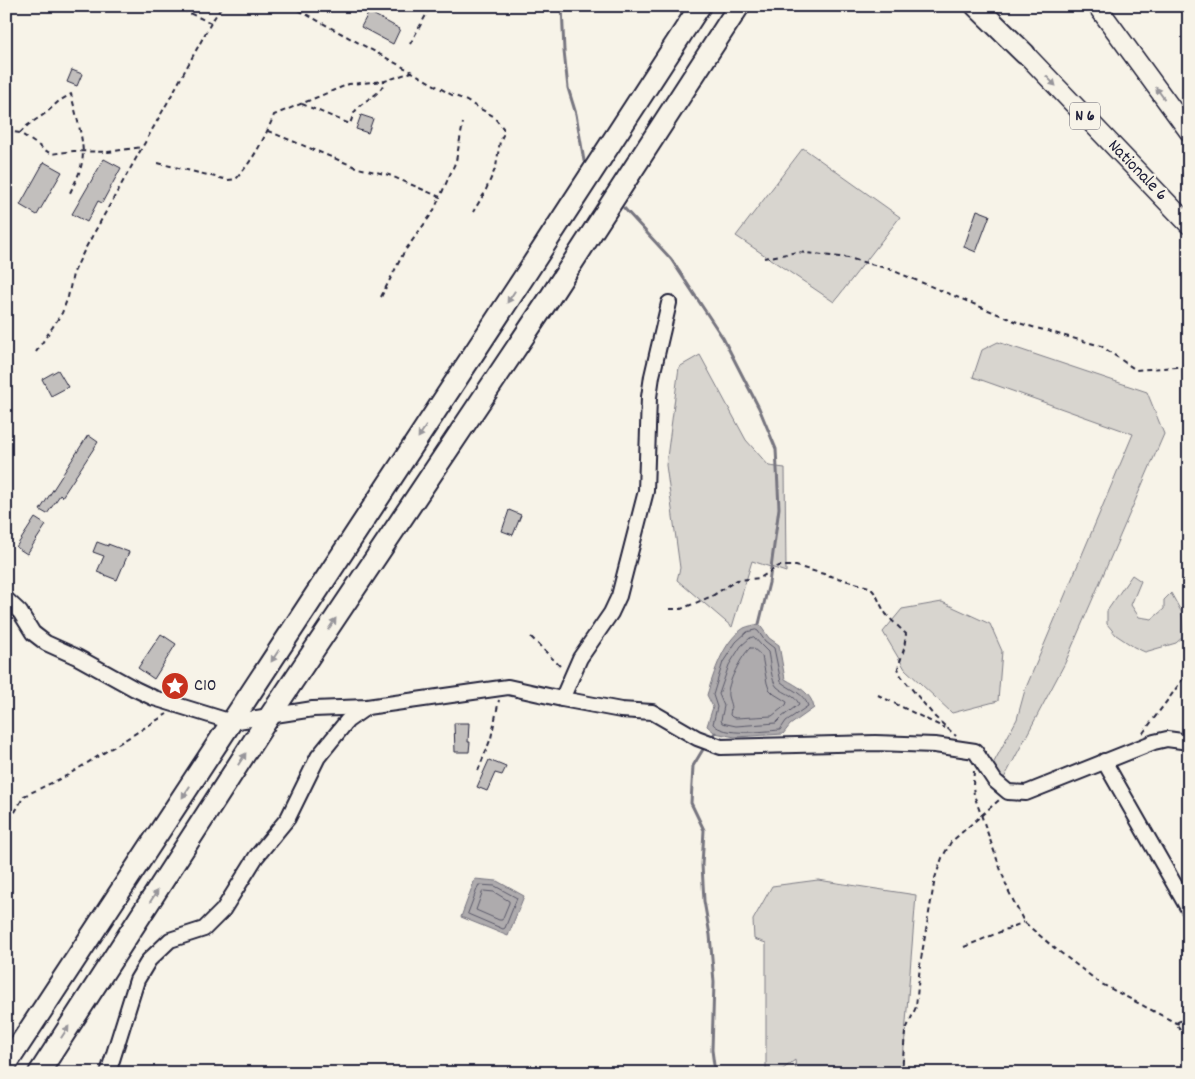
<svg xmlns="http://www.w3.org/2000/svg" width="1195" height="1079" viewBox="0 0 1195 1079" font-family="Dekko,sans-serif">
	<rect width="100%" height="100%" fill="#f7f3e8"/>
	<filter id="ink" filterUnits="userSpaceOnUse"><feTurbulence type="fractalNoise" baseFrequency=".02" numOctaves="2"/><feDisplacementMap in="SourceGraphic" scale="10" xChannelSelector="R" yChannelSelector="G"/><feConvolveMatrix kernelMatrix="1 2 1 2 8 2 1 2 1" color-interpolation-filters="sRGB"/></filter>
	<g filter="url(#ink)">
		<g fill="#d8d5cf" stroke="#7d7c85">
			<path d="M803,148L900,217L834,302L736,236Z"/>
			<path d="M998,342L1147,392L1164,434L1065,663L1001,784L985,779L1017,719L1025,690L1133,434L973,377L982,350Z"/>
			<path d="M700,355L746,440L769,466L785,468L786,572L752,561L732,627L677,580L680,568L666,465L679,367Z"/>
			<path d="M1132,575L1141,581L1131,605L1139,617L1152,619L1164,609V600L1171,593L1182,613L1184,636L1176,643L1145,652L1134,647L1116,635L1107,624V611Z"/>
			<path d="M942,602L990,624L1002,651L998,701L952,713L905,669L883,632L902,609Z"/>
			<path d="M818,880L916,895L902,1073H796L795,1060L778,1073H766V943L754,939L753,920L772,886Z"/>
		</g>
		<g fill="#aeabad" stroke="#76747f">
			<path d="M759,624L769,638L779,645L785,679C797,686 812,693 814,708L790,725L783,734L735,737L715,733L707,726L713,707L707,695C714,673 723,641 744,628C748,626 755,625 759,624Z"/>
			<path d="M475,879L497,881L524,896L508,936L461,917Z"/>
		</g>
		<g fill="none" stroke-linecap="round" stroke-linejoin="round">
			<g stroke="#5a5969" stroke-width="1">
				<path d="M756,630L758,631L765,641L774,648L781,682C791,690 804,693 808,706L786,721L780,730C763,731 724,737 713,724L717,707L713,695L723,662L736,642L747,632Z"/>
				<path d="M754,637L761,645L768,652C770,661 771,681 777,687C785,694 795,695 799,704L782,717L776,723L736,726L722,723L721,720L724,706L719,694L729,665L741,646L750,638Z"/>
				<path d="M750,648H753L762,656L767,683L769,689L774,694L787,702L786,705L772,716L736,718L732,717L730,715C732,704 730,705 728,696C726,685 742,655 750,648Z"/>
				<path d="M479,885L495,886L517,898L505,928L503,929L468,914Z"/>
				<path d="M484,891L494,892L509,901V903L502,920H499L476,910L482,893Z"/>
			</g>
			<g stroke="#76747f" stroke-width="3">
				<path d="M562,6L564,51L568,88L576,114L584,161"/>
				<path d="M624,208L671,259L723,338L759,408L776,449L779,508L769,583L759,624"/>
				<path d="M710,739L715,733"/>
				<path d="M705,746L693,766L691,803L704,830L702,865L704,901L710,935L714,982L712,1050L715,1073"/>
			</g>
		</g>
		<g fill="#c2bfbd" stroke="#22223b">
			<path d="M369,12L400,29L393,44L361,27Z"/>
			<path d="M72,70L82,74L77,86L67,82Z"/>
			<path d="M361,115L373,119L368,133L356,129Z"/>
			<path d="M104,159L121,168L102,203L98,201L87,222L72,214Z"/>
			<path d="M44,162L62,172L37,215L20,205Z"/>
			<path d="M977,210L990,215L976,252L964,247Z"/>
			<path d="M58,370L68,387L51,396L42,379Z"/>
			<path d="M88,435L98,442L62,497L60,495L47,514L40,510Z"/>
			<path d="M509,510L521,515L513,535L502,531Z"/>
			<path d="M35,518L46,525L27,554L16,547Z"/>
			<path d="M97,542L108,546V544L129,552L117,580L97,572L104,556L93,552Z"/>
			<path d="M161,634L176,644L154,679L138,668Z"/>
			<path d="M454,723H469L468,742H470L469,752H455Z"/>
			<path d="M489,760L506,767L502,775L495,773L487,791L477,787Z"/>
		</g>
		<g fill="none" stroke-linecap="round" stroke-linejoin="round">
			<g stroke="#22223b" stroke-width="18">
				<g id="minor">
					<path d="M6,599L20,612L33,633L46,643L77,657L135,689L154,698L232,722L313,709L367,707L508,687L562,699L621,710L652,712L697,738L721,747L875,743L935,745L975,751L995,781L1008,792L1026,793L1154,742L1167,739L1189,742"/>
					<path d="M562,699L580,658L611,613L619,596L646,491L649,397L652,376L669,303"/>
					<path d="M1104,761L1189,910"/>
					<path d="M108,1073L137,980L149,960L170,940L204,929L223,910L256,857L288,818L318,757L347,721L367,707"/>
				</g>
			</g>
			<g stroke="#22223b" stroke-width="21">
				<g id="major">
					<path d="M1097,6L1189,132"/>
					<path d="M1016,44L1189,225"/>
				</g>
			</g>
			<g stroke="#22223b" stroke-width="24">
				<g id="highway">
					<path d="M976,6L1025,54"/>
					<path d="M6,1065L524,277L700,6"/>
					<path d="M39,1073L269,717L549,299L739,6"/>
				</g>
			</g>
			<g stroke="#22223b" stroke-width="2" stroke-dasharray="5 4" stroke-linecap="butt">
				<path d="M174,6L211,23"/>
				<path d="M291,6L412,72L452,95L463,99L493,116L503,128V135L500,141L496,167L484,194L473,212"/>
				<path d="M410,44L431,6"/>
				<path d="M302,104L350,124C352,119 353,113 357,109C367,97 378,98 385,81"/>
				<path d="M6,131L20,133L51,154L74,151L108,152L142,147"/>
				<path d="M268,131L358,168L389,175L440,197L456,161L463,123"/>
				<path d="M20,133L28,125L46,113L59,101L71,94C75,112 86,144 82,162C80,174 74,184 69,195"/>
				<path d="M158,163L228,180L236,179C253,160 264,140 274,115L349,84L385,81L412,72"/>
				<path d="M764,258L798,252L848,258L889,269L1022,324L1101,346L1136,370L1189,366"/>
				<path d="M381,297L404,252L433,212L440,197"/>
				<path d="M36,352L62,313L68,297L73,274L85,249L170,98L211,23L222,6"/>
				<path d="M670,609H681L712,596L737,580L760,578L779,566H796L869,587C878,594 879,604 886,614C892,621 900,628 906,634L904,649L898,668L901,676L935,717L956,736"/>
				<path d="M531,637L561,667"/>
				<path d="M878,695L928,720L945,728"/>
				<path d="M1143,733L1170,697L1189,670"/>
				<path d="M478,771L491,738L499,700"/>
				<path d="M974,771L973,786L974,795L1008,890L1024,922L1052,946L1100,983L1176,1023L1189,1027"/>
				<path d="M6,828L24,796L66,776L167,714"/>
				<path d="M964,947L1024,922"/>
				<path d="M1189,1016L1176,1023L1189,1043"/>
				<path d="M902,1073L905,1032L916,1007L920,965L935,878L942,858L951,842L999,800"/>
			</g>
			<use href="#minor" stroke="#f7f3e8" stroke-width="14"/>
			<use href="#major" stroke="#f7f3e8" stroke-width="18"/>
			<use href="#highway" stroke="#f7f3e8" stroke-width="20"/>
		</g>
		<defs><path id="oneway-solid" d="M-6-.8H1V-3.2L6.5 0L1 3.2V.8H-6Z" transform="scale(1.25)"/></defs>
		<g fill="#97959a">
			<use href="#oneway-solid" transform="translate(1051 81) rotate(46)"/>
			<use href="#oneway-solid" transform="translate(1160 93) rotate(-126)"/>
			<use href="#oneway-solid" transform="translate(511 297) rotate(123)"/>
			<use href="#oneway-solid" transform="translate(422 432) rotate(123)"/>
			<use href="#oneway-solid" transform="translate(332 624) rotate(-56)"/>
			<use href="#oneway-solid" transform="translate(275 656) rotate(123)"/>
			<use href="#oneway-solid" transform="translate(242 759) rotate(-57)"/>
			<use href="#oneway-solid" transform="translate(186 792) rotate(123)"/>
			<use href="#oneway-solid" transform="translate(154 896) rotate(-57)"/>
			<use href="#oneway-solid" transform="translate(65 1032) rotate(-57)"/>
		</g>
	</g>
	<defs>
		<g id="sight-disc" transform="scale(1.4375)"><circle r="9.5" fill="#c8321e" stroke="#f7f3e8"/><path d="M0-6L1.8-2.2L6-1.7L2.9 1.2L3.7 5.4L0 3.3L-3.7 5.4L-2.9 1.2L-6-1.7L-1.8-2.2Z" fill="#fff"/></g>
	</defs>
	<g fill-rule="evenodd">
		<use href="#sight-disc" x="175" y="686"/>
	</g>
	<g text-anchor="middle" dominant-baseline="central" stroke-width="4.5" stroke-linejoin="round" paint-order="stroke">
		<rect fill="#f7f3e8" stroke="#62616f" stroke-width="1" x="1070" y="102.5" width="30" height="27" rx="4"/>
		<g font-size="16" font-weight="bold" fill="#22223b">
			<text x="1085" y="116">N 6</text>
		</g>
		<g font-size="18" fill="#22223b" stroke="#f7f3e8">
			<text transform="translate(1137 171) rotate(46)">Nationale 6</text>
		</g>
		<g font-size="18" fill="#22223b" stroke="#f7f3e8" text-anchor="start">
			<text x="194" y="686">C10</text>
		</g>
	</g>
	<rect width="1195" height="1079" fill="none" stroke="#f7f3e8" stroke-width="25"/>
	<rect x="12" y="12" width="1170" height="1054" fill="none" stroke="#22223b" stroke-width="2" filter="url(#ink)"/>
</svg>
